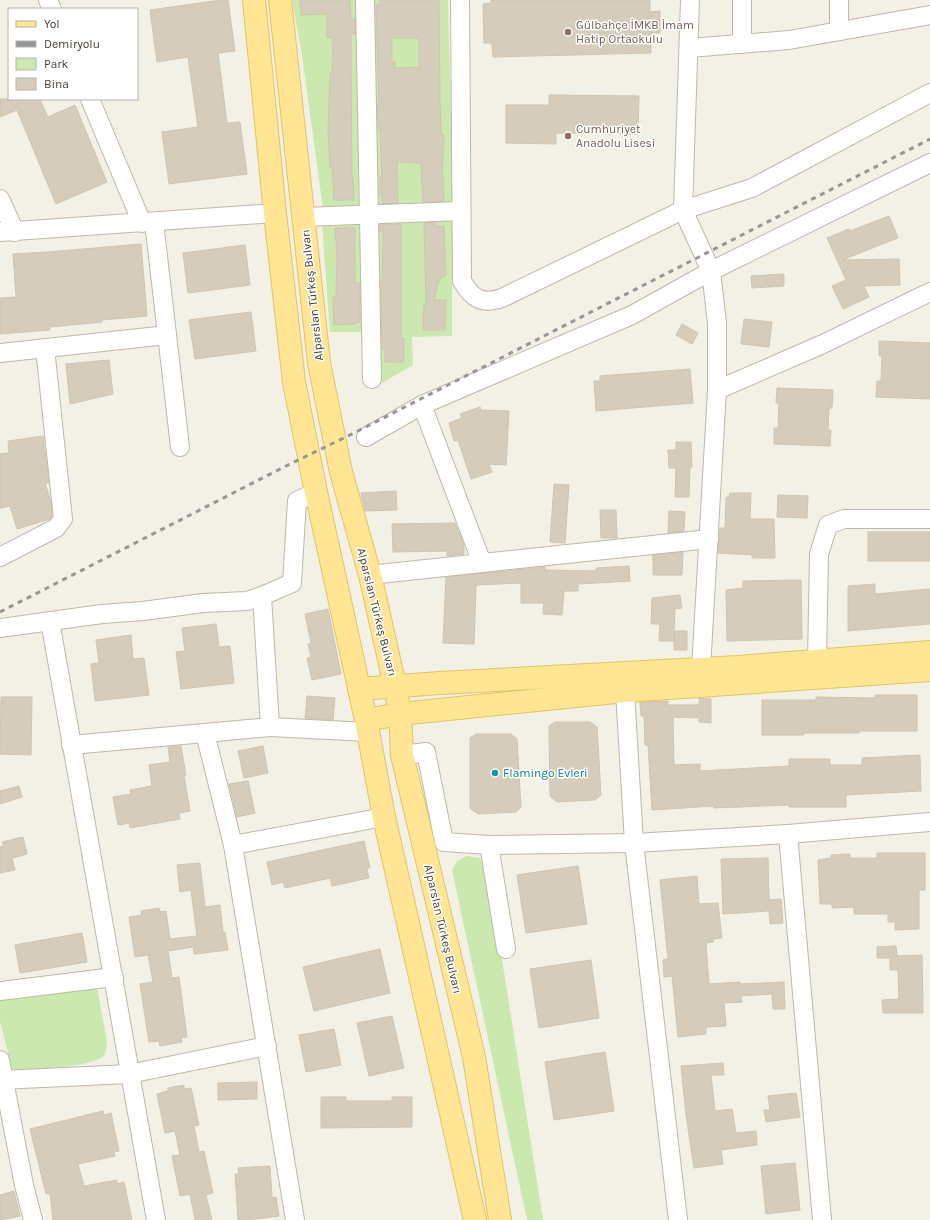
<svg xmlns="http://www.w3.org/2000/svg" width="930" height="1220" viewBox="0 0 930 1220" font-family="Karla,sans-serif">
	<rect width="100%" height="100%" fill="#f3f0e6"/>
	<g fill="#cbe8ae">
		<path d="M292,0H357L360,205L323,209L302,55Z"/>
		<path d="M372,0H448L453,203L376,209Z"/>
		<path d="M452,214V336L412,337L413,365L380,384L372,217Z"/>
		<path d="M360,222L363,332H330L322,223Z"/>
		<path d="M467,856L479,858L487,864L543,1220H527L452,870L457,861Z"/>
		<path d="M97,987L107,1042L105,1055C90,1068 43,1068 22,1069H12L0,1021V1000L4,999Z"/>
	</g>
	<g fill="#d5ccbb" stroke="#d0c4af" fill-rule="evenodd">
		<path d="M221,0H228L235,51L218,53L227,123L240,122L247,174L169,184L162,132L198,127L188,57L157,62L150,10Z"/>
		<path d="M300,0H350L351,19H355V34H351V62L352,178H353L354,200H334L332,168H330L328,132L330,73L332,74L333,38H327V14L301,15Z"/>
		<path d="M380,0H439L440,102L441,134H444L442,175H443L444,201L423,202L421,163L397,162L398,203L382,204V195H380V177H382L380,128H378L377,105L379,104L376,5H380ZM392,38H419V67L395,68V62H392Z"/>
		<path d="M491,0H650V12L660,11V33H651V53L493,57L492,43H484L483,4L491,3Z"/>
		<path d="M549,95L639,96L638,134L556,133V144L506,143V105H549Z"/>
		<path d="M0,99H42L40,100L48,117L75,105L107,182L56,204L17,110L0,117Z"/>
		<path d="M889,216L898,238L842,260L899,259L900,285L864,286L869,297L843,309L832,286L846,280L827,238L849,229L850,231Z"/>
		<path d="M436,222V226H444L446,275L439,280L434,300H446L445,330H423L424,304H426L424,223Z"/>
		<path d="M401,224V338H404V362H385V349H382L381,283H382L383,231H380V225Z"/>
		<path d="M335,228H355V283H360V322H356V324L334,325L333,297L336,296L337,254Z"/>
		<path d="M141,244L147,316L102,320V322L50,327V330L0,334V298L16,297L13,254L48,252Z"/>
		<path d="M245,245L250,285L188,293L183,253Z"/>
		<path d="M784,274V286L752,288L751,276Z"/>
		<path d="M251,312L256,351L195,359L189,320Z"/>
		<path d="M744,319L772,322L769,347L741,344Z"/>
		<path d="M682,324L698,333L692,344L676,335Z"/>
		<path d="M879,341L930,343V399L876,397L877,381H881L882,356H879Z"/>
		<path d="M109,360L113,394L70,404L66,364Z"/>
		<path d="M690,369L693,403L596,411L594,381H600V376Z"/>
		<path d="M777,388L833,390L832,408H829L828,430H831L830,446L774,444V428H778L779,403H776Z"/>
		<path d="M480,407L481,410L509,411L506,465L489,464L492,472L471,479L458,440L454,441L449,423L462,418L460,414Z"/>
		<path d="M43,436L49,483H45L51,502L52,516L50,519L17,529L10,506L0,508V454L9,453L8,441Z"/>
		<path d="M676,442H691L692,467H690L689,497H675L676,468H669L668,450H676Z"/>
		<path d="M554,484L569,485L565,543L550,542Z"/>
		<path d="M396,491L397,510L365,511L361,493Z"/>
		<path d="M730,493H751L750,519H774L775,558H752V555L718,553L720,528H725L726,497H729Z"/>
		<path d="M778,495L808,496L807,518L777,517Z"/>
		<path d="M600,510H616L617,538H601Z"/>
		<path d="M669,511L685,512L684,531L668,533Z"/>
		<path d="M455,523L464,545V554L447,556V551L393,552L392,524Z"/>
		<rect x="868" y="532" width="62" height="29"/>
		<path d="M683,552L682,575H653V555Z"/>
		<path d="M629,566L630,581L578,584V591H564L562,615L543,614L544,603H521V583L476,585L474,644L443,643L446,577L545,567V570L596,571V568Z"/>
		<path d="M801,580L802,639L727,641L726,590L743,588V581Z"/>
		<path d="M875,584V594L930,589V624L848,631V586Z"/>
		<path d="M680,595L682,608L675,609L674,631H687V650H674V632V641H659L660,624H651L652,598Z"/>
		<path d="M328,609L341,674L312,680L307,658L311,657L308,644L311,643L305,614Z"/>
		<path d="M216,624L219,647L230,646L234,683L181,689L176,652L185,651L182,628Z"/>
		<path d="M131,635L133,659L144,658L149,695L95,701L91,664L99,663L96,640Z"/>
		<path d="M875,695H917V731H859V733H804V735H762V700H816V697L875,698Z"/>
		<path d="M307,696L335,698L333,720L305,718Z"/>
		<path d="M1,697H32L31,755L0,754Z"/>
		<path d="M699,698L711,699V723L699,722V718L673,717L674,765L700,764V771L789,766V759H830V765H862V758L920,755L921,791L846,795V807H789V805L714,808V806L652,810L648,745H645L644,716H641L640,702L668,701V705H699Z"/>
		<path d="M555,722H590L597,727L601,795L595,800L557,802L550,796L549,726Z"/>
		<path d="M476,734H511L517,739L521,807L516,812L478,814L470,808V738Z"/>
		<path d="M181,746L186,775L184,776L190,811L179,813L180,819L130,828L129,823L118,825L113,797L131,794L130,790L152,786L149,765L170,762L168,747Z"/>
		<path d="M263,746L268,773L244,778L238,751Z"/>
		<path d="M248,781L255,813L237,817L229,784Z"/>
		<path d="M19,786L22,797L0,804V791Z"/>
		<path d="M23,837L27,854L12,858L15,870L0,873V847L4,846L2,842Z"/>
		<path d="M364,841L370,868H367L369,878L332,886L330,878L285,888L283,882L272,885L267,862Z"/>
		<path d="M877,853H925V890H919V929L895,930V922H888V914H854V907L832,908V904H820L818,860L831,858V855L850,854V858H877Z"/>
		<path d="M768,858L769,900L781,899L783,923L770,924L769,911L723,914L721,859Z"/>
		<path d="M200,863L205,907L220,905L223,932H225L228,950L194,954L193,947L168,951L172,978L179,977L187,1037L181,1038L182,1042L160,1046L159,1041L149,1042L140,984L153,982L149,960L148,955L135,957L129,917L142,915L141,911L159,908L160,912L166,911L170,939L197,936L191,890L180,892L177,865Z"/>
		<path d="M578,866L587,924L526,933L517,875Z"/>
		<path d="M697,876L699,904L718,903L722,938L713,939V942L706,943L709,984L740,982V984L784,982L785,1009H773L772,994L741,996L742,1002L724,1003L726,1026L706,1027V1034L678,1037L672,976L664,977L663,960L668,959L660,880Z"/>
		<path d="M82,933L87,962L20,973L15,945Z"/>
		<path d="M896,946L897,956L922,955L923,1013H883L882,1000L899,999L898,970H890V958H877V947Z"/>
		<path d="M380,949L390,993L314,1011L303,967Z"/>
		<path d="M591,960L599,1018L539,1028L530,969Z"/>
		<path d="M392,1016L404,1068L369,1076L357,1023Z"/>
		<path d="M334,1029L341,1065L306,1072L299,1035Z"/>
		<path d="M605,1052L614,1111L554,1120L545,1062Z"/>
		<path d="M723,1063L724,1075H711L715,1111L732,1109L736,1133L756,1131L757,1145L721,1150L723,1164L694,1168L686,1115L681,1066Z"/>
		<path d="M257,1082V1099L218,1100V1083Z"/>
		<path d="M184,1085V1089L191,1088L199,1125L194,1126L199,1152L204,1151L213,1193L206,1195L212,1220H195L190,1194L180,1196L172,1156L180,1155L175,1131L165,1133L157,1094L168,1091V1088Z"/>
		<path d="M796,1093L800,1117L766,1122L764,1110H770L768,1096Z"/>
		<path d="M321,1097H346V1101H392V1097H412V1127L321,1128Z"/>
		<path d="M103,1111L104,1115L111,1113L119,1151L114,1152L115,1156L78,1164L84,1186L117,1180V1184L124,1182L132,1220H53L50,1193L46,1194L30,1129Z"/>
		<path d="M795,1163L800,1210L766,1214L761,1166Z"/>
		<path d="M270,1166L272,1198L276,1197L279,1216L248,1220H238L235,1174H239L238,1168Z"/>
		<path d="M14,1191L20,1216L0,1220V1195Z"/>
	</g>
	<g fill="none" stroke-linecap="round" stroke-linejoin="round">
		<g stroke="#bfb8a9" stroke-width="20">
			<g id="minor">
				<path d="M48,0L52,9"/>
				<path d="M365,0L372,379"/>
				<path d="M460,0L462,281C472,298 481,305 502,298L683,210L752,188L930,93"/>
				<path d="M690,0L683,210L711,271L717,323V390L701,669"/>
				<path d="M839,31V0"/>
				<path d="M742,44V0"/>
				<path d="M689,48L789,40L930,15"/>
				<path d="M90,99L142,223"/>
				<path d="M0,199L15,232"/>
				<path d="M304,217L461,211"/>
				<path d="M154,222L180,447"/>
				<path d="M0,232L275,213"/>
				<path d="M0,353L167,335"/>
				<path d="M717,390L823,344L930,292"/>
				<path d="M422,405L632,315L711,271L930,163"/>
				<path d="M366,437L422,405L482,563L709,539"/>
				<path d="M0,557L56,528L63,519L45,348"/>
				<path d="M370,575L482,563"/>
				<path d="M50,621L156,1220"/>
				<path d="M0,628L102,614L143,611L203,603L247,601L262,596"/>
				<path d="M817,662L819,554L828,525L844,519H930"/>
				<path d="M625,691L634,843L678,1220"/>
				<path d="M270,727L368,732"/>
				<path d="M71,745L205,733"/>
				<path d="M402,755L426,752L444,842L489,845L506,949"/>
				<path d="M233,845L384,817"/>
				<path d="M489,845L634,843L788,834"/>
				<path d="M0,991L114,977"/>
				<path d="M0,1060L24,1185L33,1220"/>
				<path d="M0,1080L129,1074L267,1046"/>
				<path d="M295,1220L233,845L205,733L270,727L262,596L292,583L297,501L316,492"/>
				<path d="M822,1220L788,834L930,822"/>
			</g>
		</g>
		<g stroke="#e4c363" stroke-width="24">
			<g id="major">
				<path d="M254,0L275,213L294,382L316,492L366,720L384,817L475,1220"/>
				<path d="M280,0L319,363L341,472L370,575L395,686L400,714L402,755L474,1057L500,1220"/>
				<path d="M359,689L440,683L738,667L930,652"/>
				<path d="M366,720L400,714L625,691L930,670"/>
			</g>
		</g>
		<use href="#minor" stroke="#fff" stroke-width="18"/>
		<use href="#major" stroke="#ffe594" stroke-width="22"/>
		<path stroke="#969696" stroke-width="3" stroke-dasharray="5 5" stroke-linecap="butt" d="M0,612L286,466L352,434L930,139"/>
	</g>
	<g fill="#8d6e63" stroke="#fff" stroke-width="1.5">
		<circle cx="568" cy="32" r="4"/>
		<circle cx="568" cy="136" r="4"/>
	</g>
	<circle fill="#0f9aa8" stroke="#fff" stroke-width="1.5" cx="495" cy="773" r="4"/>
	<g text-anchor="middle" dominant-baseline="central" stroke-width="3" stroke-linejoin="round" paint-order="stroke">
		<g font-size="12" fill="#785e54" stroke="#fff" text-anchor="start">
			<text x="576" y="25">Gülbahçe İMKB İmam<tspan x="576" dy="14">Hatip Ortaokulu</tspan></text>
			<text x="576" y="129">Cumhuriyet<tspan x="576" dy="14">Anadolu Lisesi</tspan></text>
		</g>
		<g font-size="12" fill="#464035" stroke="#fff">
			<text transform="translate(312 295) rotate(-96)">Alparslan Türkeş Bulvarı</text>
			<text transform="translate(377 612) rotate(76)">Alparslan Türkeş Bulvarı</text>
			<text transform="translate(443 929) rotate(77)">Alparslan Türkeş Bulvarı</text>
		</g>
		<g font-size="12" fill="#0d838f" stroke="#fff" text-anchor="start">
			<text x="503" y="773">Flamingo Evleri</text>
		</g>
	</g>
	<rect x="8" y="8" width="130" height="92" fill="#ffffff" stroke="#b5b3ae"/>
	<rect x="16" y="21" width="20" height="6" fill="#ffe594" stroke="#b5b3ae"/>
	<text x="44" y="28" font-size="12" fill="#464035">Yol</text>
	<rect x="16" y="41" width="20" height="6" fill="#969696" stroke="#b5b3ae"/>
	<text x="44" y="48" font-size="12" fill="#464035">Demiryolu</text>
	<rect x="16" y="58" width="20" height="12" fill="#cbe8ae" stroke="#b5b3ae"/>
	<text x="44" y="68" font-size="12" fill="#464035">Park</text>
	<rect x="16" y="78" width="20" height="12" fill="#d5ccbb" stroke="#b5b3ae"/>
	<text x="44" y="88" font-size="12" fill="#464035">Bina</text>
</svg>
